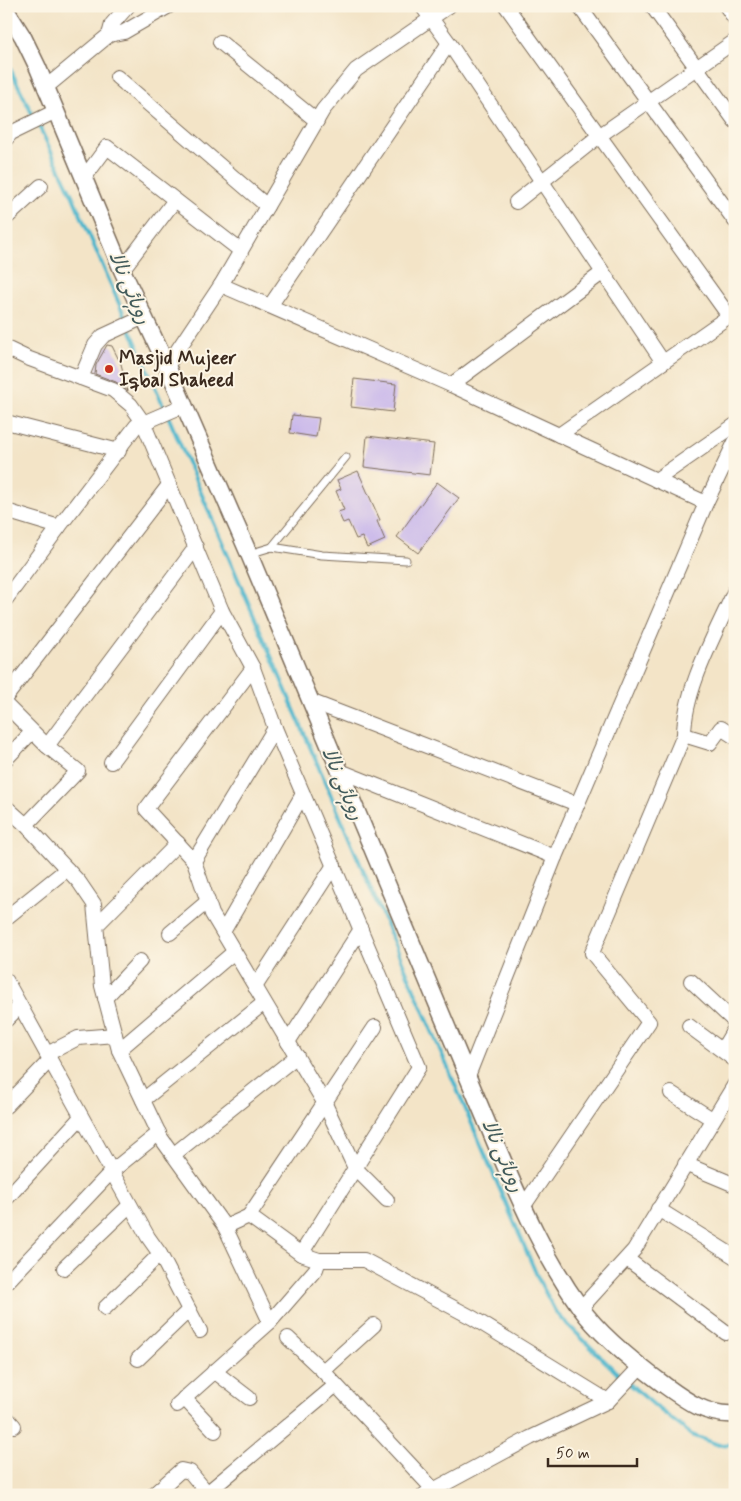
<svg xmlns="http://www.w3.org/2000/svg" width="741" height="1501" viewBox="0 0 741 1501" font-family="Mynerve,'Playpen Sans Arabic',sans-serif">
	<rect width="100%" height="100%" fill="#fcf5e5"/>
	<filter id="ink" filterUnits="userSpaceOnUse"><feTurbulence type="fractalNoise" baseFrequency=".02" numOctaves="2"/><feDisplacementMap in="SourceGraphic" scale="10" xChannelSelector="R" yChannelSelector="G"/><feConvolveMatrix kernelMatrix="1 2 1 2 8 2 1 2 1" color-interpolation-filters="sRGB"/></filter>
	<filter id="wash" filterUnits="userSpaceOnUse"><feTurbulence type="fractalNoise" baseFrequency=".0096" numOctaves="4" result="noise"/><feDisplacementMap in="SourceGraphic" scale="20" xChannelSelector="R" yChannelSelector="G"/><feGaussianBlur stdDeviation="1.12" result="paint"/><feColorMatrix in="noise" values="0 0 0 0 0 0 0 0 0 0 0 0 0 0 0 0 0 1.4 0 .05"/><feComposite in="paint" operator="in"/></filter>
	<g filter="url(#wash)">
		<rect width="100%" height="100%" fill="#f3e4c7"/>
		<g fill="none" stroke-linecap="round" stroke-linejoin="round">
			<g stroke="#4eb6cc" stroke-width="4">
				<path d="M6,60L34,118"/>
				<path d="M38,124L73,197L165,410"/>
				<path d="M168,416L538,1278L556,1313L618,1374L660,1410L692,1435L719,1445L735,1444"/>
			</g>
		</g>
		<g id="blocks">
			<g fill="#c5b2eb">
				<path d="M107,345L112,346L121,364L128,391L116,382L95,374L96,365Z"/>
				<path d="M354,379L396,384L393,412L351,407Z"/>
				<path d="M292,415L319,418L316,437L290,433Z"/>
				<path d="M367,436L434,444L430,475L364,467Z"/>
				<path d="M358,471L380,520L377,521L385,540L367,548L362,537L356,539L348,521L343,523L338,512L344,510L336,491L341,489L337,480Z"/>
				<path d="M437,482L459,498L418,553L397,537Z"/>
			</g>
		</g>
	</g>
	<g filter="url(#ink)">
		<use href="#blocks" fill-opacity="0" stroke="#7b6b59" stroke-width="1"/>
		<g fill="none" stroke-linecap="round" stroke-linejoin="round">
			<g stroke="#7b6b59" stroke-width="9">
				<g id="service">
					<path d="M272,547L346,457"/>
					<path d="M249,554L272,547L322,555L406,560"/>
				</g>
			</g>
			<g stroke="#7b6b59" stroke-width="16">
				<g id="minor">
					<path d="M422,6L449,43L663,362"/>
					<path d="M506,6L729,316"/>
					<path d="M579,6L735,221"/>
					<path d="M652,6L735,121"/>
					<path d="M726,6L735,19"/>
					<path d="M109,35L112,24L128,6"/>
					<path d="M220,42L317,121"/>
					<path d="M117,77L267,206"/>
					<path d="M45,88L109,35L124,32L169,6"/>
					<path d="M6,139L11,133L54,112"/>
					<path d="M84,178L107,147L241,251"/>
					<path d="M516,202L599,136L735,41"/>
					<path d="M6,218L41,186"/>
					<path d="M122,270L175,200"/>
					<path d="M221,285L451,385L706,503L555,857L468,1076"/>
					<path d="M270,306L449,43"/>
					<path d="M6,348L27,358L113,390L131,405L143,422L222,611L253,668L275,728L419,1067L301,1254L249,1216L375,1027"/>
					<path d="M167,366L221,285L323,110L356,70L449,6"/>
					<path d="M81,378L95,345L103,336L144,317"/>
					<path d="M451,385L602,273"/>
					<path d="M6,422L119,451"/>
					<path d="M559,435L735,312"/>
					<path d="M656,480L735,425"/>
					<path d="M706,503L735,442"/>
					<path d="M6,511L59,527L136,426L185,405"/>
					<path d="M6,599L59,527"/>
					<path d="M6,697L169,485"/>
					<path d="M310,701L577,804"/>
					<path d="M6,705L47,746L78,771L26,825L6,807"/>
					<path d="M275,728L194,861L212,914L325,1104L355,1168L387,1200"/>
					<path d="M684,735L710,743L721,728L735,737"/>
					<path d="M47,746L196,547"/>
					<path d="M6,759L32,732"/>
					<path d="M111,762L222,611"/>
					<path d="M340,771L555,857"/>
					<path d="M26,825L79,882L94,904L102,986L119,1050L161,1138L225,1227L270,1322"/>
					<path d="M194,861L146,809L253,668"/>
					<path d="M6,918L67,869"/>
					<path d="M97,925L178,843"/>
					<path d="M223,932L303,794"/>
					<path d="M170,933L208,901"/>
					<path d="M6,980L148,1237L160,1254L200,1331"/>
					<path d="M691,981L735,1022"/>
					<path d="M255,987L334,865"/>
					<path d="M105,998L140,961"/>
					<path d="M6,1020L20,1006"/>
					<path d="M689,1026L735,1060"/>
					<path d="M288,1042L361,929"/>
					<path d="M119,1050L234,952"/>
					<path d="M722,1050L735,1028"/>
					<path d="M47,1054L78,1038L115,1035"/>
					<path d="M671,1093L712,1119"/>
					<path d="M143,1100L264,1003"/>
					<path d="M6,1106L50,1060"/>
					<path d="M173,1155L297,1056"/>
					<path d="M685,1164L735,1185"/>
					<path d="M6,1199L81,1117"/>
					<path d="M523,1207L649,1022L592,953L684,735C684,689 716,633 735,590"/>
					<path d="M658,1209L735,1257"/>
					<path d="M225,1227L249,1216"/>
					<path d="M627,1259L726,1333"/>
					<path d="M319,1260H364L473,1318L608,1401"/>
					<path d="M64,1268L130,1205"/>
					<path d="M6,1283L112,1171L159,1133"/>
					<path d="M105,1308L160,1254"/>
					<path d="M581,1308L634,1250L735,1084"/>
					<path d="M374,1325L323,1371L433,1489"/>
					<path d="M288,1338L323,1371"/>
					<path d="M138,1359L189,1310"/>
					<path d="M214,1371L249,1398"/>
					<path d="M184,1398L215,1431"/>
					<path d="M177,1405L270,1322L316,1269L319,1260L301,1254"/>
					<path d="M6,1417L14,1426"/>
					<path d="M207,1493L336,1385"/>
					<path d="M153,1495L181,1470L190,1472L209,1495"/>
					<path d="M424,1495L530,1438L608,1401L640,1367"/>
				</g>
			</g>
			<g stroke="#7b6b59" stroke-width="19">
				<path id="tertiary" d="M6,10L23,37L38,68L122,270L167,366L249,554L498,1149C521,1203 545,1258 580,1307C599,1334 636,1364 663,1384C685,1400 706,1416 735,1414"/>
			</g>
			<use href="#service" stroke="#fff" stroke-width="7"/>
			<use href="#minor" stroke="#fff" stroke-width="14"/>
			<use href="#tertiary" stroke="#fff" stroke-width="16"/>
		</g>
	</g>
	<circle fill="#c8321e" stroke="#fcf5e5" stroke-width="2" cx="109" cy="369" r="5"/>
	<g text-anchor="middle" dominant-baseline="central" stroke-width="4" stroke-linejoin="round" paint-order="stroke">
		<g font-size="19" font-weight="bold" fill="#3b2a1e" stroke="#fcf5e5" text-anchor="start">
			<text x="119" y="358">Masjid Mujeer<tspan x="119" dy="22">Iqbal Shaheed</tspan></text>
		</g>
		<g font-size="20" font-style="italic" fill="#425b5b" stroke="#fcf5e5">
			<text transform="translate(129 288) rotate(67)">روہائی نالا</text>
			<text transform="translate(342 784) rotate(67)">روہائی نالا</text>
			<text transform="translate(502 1156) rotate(67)">روہائی نالا</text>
		</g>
	</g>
	<rect width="741" height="1501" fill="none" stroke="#fcf5e5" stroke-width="25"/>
	<path d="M548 1458v8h89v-8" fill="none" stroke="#3b2a1e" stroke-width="2.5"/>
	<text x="556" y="1458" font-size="15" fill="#3b2a1e" stroke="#fcf5e5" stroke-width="4" paint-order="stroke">50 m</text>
</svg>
